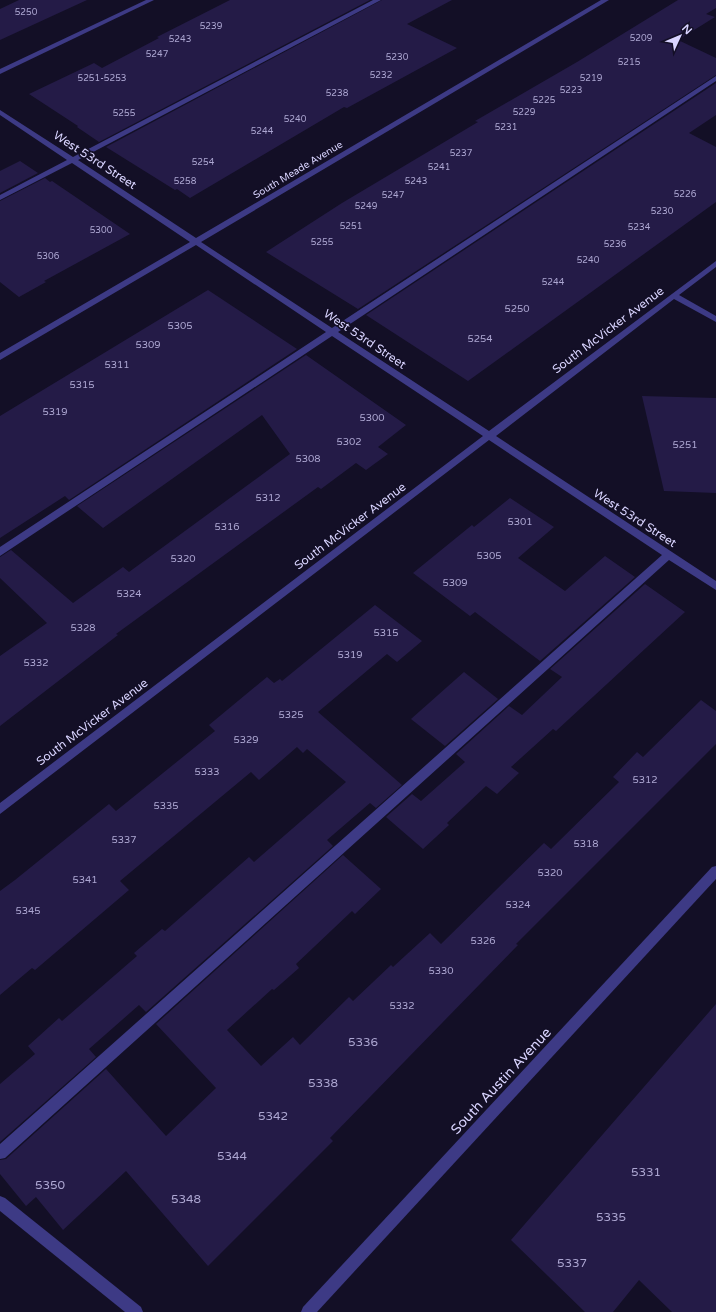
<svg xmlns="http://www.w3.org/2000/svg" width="716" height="1312" viewBox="0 0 716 1312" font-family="'Varela Round',sans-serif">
	<rect width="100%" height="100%" fill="#130f26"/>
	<g fill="#241b47">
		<path d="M19,0H87L0,40V9Z"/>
		<path d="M230,0H370L99,142L77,127L78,126L29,94L94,63L102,68L159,38L157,37Z"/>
		<path d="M382,0H452L407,24L457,48L347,108L344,107L190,198L177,189L175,190L106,147Z"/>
		<path d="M678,0H716V8L706,14L715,17L678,40L716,58V75L358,309L266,252L342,203L478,122L475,121L577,62Z"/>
		<path d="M716,83V115L689,133L716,147V202L468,381L366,315Z"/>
		<path d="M20,161L38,173L0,193V171Z"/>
		<path d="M45,178L50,182L52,181L130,234L44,281L46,282L19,297L0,282V201Z"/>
		<path d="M208,290L297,349L69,500L65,496L0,538V416Z"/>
		<path d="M306,355L406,425L378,447L388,454L366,470L356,463L321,489L318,487L116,634L118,635L0,726V656L47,623L0,578V557L11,550L73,603L123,567L129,572L290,454L262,415L103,528L77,506Z"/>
		<path d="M642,396L716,398V493L664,491Z"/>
		<path d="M510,498L554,527L518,558L565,591L605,556L635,577L540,661L475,612L470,616L413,573L472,525L474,527Z"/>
		<path d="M645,584L685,612L556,731L553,729L511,767L519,773L497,794L486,786L447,823L449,825L423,849L386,817L412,794L421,801L465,762L456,754L509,706L522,715L562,677L550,669Z"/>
		<path d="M375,605L422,641L397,662L387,654L318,712L402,785L376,808L370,803L327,840L333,846L146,1012L139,1005L89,1049L96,1057L0,1142V1084L35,1054L28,1046L59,1018L62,1021L137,956L134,953L162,929L165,931L249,857L254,862L346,782L307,749L303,753L297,747L259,780L251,772L120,881L129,890L35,970L32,968L0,995V891L15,880L109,804L116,811L215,731L209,725L267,677L274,683L280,679L282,681Z"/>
		<path d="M464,672L498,699L445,746L411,719Z"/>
		<path d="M701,700L716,711V744L516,944L518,945L330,1138L333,1141L208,1266L126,1171L63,1230L36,1197L26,1206L0,1174V1160L6,1159L106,1069L166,1136L216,1088L156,1024L343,855L381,889L355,914L352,911L296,964L299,968L274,990L272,989L227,1030L261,1066L293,1037L300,1045L349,997L353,1001L391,965L393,967L430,933L441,944L544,843L551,849L619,782L613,777L637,752L643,757Z"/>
		<path d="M716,1004V1312H672L639,1280L613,1312H585L511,1240Z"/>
	</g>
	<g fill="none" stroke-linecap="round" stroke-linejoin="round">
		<g fill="#3d3a85" fill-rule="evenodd">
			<path d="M146,0H154L0,74V69Z"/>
			<path d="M373,0H381L78,160L196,238L601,0H609L201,242L332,328L716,76V81L338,332L489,431L716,261V267L679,295L716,316V322L674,299L496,436L716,581V590L669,560L5,1158L0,1159V1144L662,555L489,440L0,814V803L483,436L332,336L0,556V547L326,332L196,245L0,360V353L190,242L72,163L0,200V195L67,160L0,115V110L73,157Z"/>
			<path d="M716,866V879L317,1312H301L303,1307L712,867Z"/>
			<path d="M0,1196L5,1198L141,1307L143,1312H125L0,1211Z"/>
		</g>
	</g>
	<g text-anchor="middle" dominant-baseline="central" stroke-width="3.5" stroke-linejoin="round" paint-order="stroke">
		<g font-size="9" fill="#aca6d1">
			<text x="26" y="12">5250</text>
			<text x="211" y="26">5239</text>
			<text x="641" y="38">5209</text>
			<text x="180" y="39">5243</text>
			<text x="157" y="54">5247</text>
			<text x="397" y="57">5230</text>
			<text x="629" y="62">5215</text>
			<text x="381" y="75">5232</text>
			<text x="102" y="78">5251-5253</text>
			<text x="591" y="78">5219</text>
			<text x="571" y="90">5223</text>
			<text x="337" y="93">5238</text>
			<text x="544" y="100">5225</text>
			<text x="524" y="112">5229</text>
			<text x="124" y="113">5255</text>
			<text x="295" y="119">5240</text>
			<text x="506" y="127">5231</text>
			<text x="262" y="131">5244</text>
			<text x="461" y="153">5237</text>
			<text x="203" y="162">5254</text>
			<text x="439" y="167">5241</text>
			<text x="185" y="181">5258</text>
			<text x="416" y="181">5243</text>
			<text x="685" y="194">5226</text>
			<text x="393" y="195">5247</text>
			<text x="366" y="206">5249</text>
			<text x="662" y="211">5230</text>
			<text x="351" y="226">5251</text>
			<text x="639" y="227">5234</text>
			<text x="101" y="230">5300</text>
			<text x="322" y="242">5255</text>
			<text x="615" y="244">5236</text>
			<text x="48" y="256">5306</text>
			<text x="588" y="260">5240</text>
			<text x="553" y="282">5244</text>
		</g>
		<g font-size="10" fill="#d9d4ff" stroke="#130f26">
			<text transform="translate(298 170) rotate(-31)">South Meade Avenue</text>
		</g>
		<g font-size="10" fill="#aca6d1">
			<text x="517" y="309">5250</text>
			<text x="180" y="326">5305</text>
			<text x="480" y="339">5254</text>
			<text x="148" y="345">5309</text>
			<text x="117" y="365">5311</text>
			<text x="82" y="385">5315</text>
			<text x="55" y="412">5319</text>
			<text x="372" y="418">5300</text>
			<text x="349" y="442">5302</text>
			<text x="685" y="445">5251</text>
			<text x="308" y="459">5308</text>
			<text x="268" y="498">5312</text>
			<text x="520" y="522">5301</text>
			<text x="227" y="527">5316</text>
			<text x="489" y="556">5305</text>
			<text x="183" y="559">5320</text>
			<text x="455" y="583">5309</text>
			<text x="129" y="594">5324</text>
			<text x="83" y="628">5328</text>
			<text x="386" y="633">5315</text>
			<text x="350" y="655">5319</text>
			<text x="36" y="663">5332</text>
			<text x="291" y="715">5325</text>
			<text x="246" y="740">5329</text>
			<text x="207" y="772">5333</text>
			<text x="645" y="780">5312</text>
			<text x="166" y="806">5335</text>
			<text x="124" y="840">5337</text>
			<text x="586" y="844">5318</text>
			<text x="550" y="873">5320</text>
			<text x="85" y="880">5341</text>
			<text x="518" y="905">5324</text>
			<text x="28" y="911">5345</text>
			<text x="483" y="941">5326</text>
			<text x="441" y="971">5330</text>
			<text x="402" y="1006">5332</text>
		</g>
		<g font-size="12" fill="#d9d4ff" stroke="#130f26">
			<text transform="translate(95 160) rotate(33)">West 53rd Street</text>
			<text transform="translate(608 330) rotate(-37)">South McVicker Avenue</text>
			<text transform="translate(365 339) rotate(34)">West 53rd Street</text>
			<text transform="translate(635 518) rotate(33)">West 53rd Street</text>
			<text transform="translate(350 526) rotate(-37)">South McVicker Avenue</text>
			<text transform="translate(92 722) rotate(-37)">South McVicker Avenue</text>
		</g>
		<g font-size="12" fill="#aca6d1">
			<text x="363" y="1042">5336</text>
			<text x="323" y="1083">5338</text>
			<text x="273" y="1116">5342</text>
			<text x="232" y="1156">5344</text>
			<text x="646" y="1172">5331</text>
			<text x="50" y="1185">5350</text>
			<text x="186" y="1199">5348</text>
			<text x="611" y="1217">5335</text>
			<text x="572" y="1263">5337</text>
		</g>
		<g font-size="14" fill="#d9d4ff" stroke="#130f26">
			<text transform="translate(501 1081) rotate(-47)">South Austin Avenue</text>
		</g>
	</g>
	<g transform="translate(680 36) rotate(46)" stroke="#130f26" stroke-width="3" paint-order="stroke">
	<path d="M0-3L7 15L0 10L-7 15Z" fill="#d9d4ff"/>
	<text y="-6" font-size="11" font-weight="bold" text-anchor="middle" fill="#d9d4ff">N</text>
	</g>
</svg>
